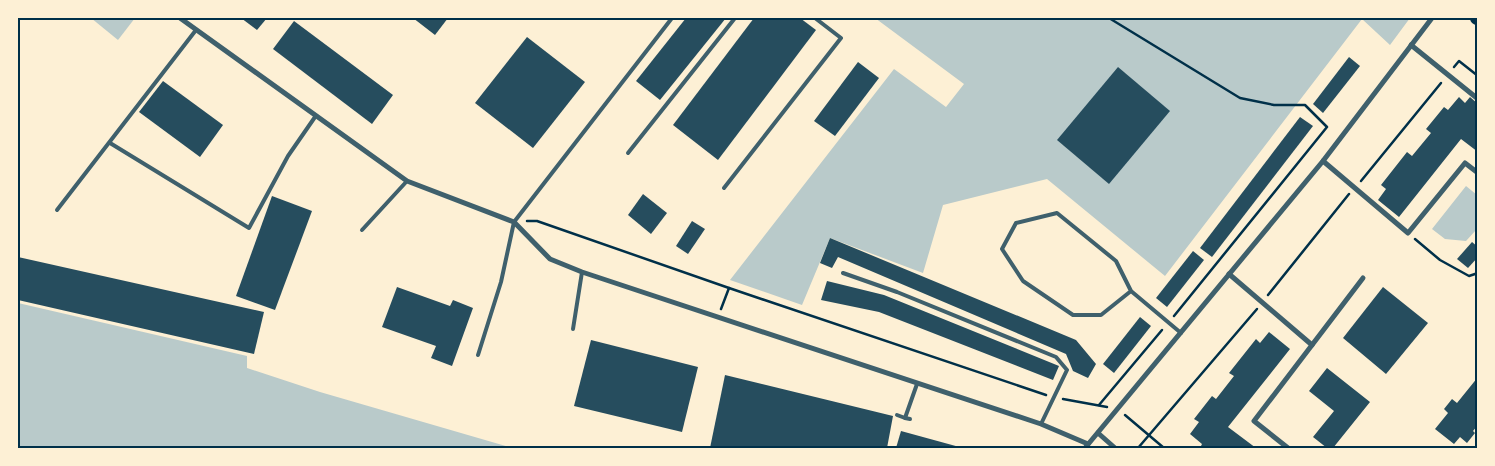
<svg xmlns="http://www.w3.org/2000/svg" width="1495" height="466" viewBox="0 0 1495 466" font-family="Lato,sans-serif">
	<rect width="100%" height="100%" fill="#fdf0d5"/>
	<g fill="#b9caca">
		<path d="M91,18H135L118,40Z"/>
		<path d="M875,18H1410L1390,45L1362,19L1165,276L1047,179L943,205L923,273L830,238L802,305L730,280L894,69L946,107L964,84Z"/>
		<path d="M1466,186L1477,195V231L1476,230L1466,241L1445,239L1432,229Z"/>
		<path d="M18,303L247,356V368L320,392L513,448H18Z"/>
	</g>
	<g fill="#264d5e">
		<path d="M241,18H267L257,30Z"/>
		<path d="M413,18H448L435,35Z"/>
		<path d="M686,18H726L660,100L636,81Z"/>
		<path d="M754,18H800L816,30L718,160L673,125Z"/>
		<path d="M294,21L393,95L372,124L273,49Z"/>
		<path d="M527,37L585,82L533,148L475,103Z"/>
		<path d="M1349,57L1360,66L1323,113L1313,104Z"/>
		<path d="M858,62L879,78L835,136L814,121Z"/>
		<path d="M1118,67L1170,111L1109,184L1057,140Z"/>
		<path d="M163,81L223,125L200,157L139,112Z"/>
		<path d="M1459,97L1465,103L1470,97L1478,104V152L1461,139L1399,217L1378,200L1386,189L1381,185L1407,152L1412,156L1431,133L1426,129L1444,107L1448,110Z"/>
		<path d="M1300,117L1313,126L1212,257L1200,248Z"/>
		<path d="M643,194L667,213L651,234L628,215Z"/>
		<path d="M272,196L312,211L275,310L236,296Z"/>
		<path d="M692,221L705,229L688,254L676,246Z"/>
		<path d="M830,238L1076,340L1096,364L1088,378L1073,371L1066,354L838,257L832,268L820,263Z"/>
		<path d="M1472,242L1478,247V257L1468,268L1457,259Z"/>
		<path d="M1193,251L1204,260L1167,307L1156,298Z"/>
		<path d="M18,257L264,312L254,354L18,300Z"/>
		<path d="M827,281L884,295L1059,366L1053,380L879,312L821,300Z"/>
		<path d="M397,287L450,306L453,300L473,308L452,366L431,358L436,346L382,327Z"/>
		<path d="M1383,287L1428,323L1386,374L1343,338Z"/>
		<path d="M1140,317L1151,326L1114,373L1103,364Z"/>
		<path d="M1269,332L1290,349L1228,427L1256,448H1203L1201,446L1202,444L1190,434L1199,422L1194,419L1212,396L1216,399L1234,376L1229,373L1256,339L1260,343Z"/>
		<path d="M591,340L698,367L682,432L574,406Z"/>
		<path d="M1327,368L1370,402L1333,448H1327L1313,437L1334,411L1309,391Z"/>
		<path d="M725,375L893,416L887,448H710Z"/>
		<path d="M1478,377V425L1473,431L1475,433L1467,443L1460,437L1454,444L1435,429L1448,413L1444,409L1452,399L1457,403Z"/>
		<path d="M901,431L963,448H896Z"/>
	</g>
	<g fill="none" stroke-linecap="round" stroke-linejoin="round">
		<g stroke="#003049" stroke-width="2.5">
			<path d="M1109,18L1240,98L1274,105H1305L1327,127L1174,316"/>
			<path d="M1454,67L1459,61L1478,76"/>
			<path d="M1361,181L1441,83"/>
			<path d="M527,221H537L729,288"/>
			<path d="M1415,239L1440,260L1469,276L1478,273"/>
			<path d="M1268,295L1349,194"/>
			<path d="M721,309L729,288L1046,395"/>
			<path d="M1063,399L1107,407"/>
			<path d="M1099,405L1162,330"/>
			<path d="M1125,415L1164,448"/>
			<path d="M1138,448L1257,309"/>
		</g>
		<g stroke="#3f606c" stroke-width="4">
			<path d="M110,143L249,228L288,156L315,117"/>
			<path d="M628,153L735,18"/>
			<path d="M724,188L841,38L815,18"/>
			<path d="M57,210L196,30"/>
			<path d="M362,230L407,181"/>
			<path d="M843,273L897,292L1056,357L1067,370L1041,424"/>
			<path d="M1131,291L1101,315H1073L1023,281L1002,249L1016,223L1057,213L1116,261L1131,291L1181,333"/>
			<path d="M573,329L582,272"/>
			<path d="M478,355L501,282L514,222L672,18"/>
			<path d="M897,415L905,418"/>
			<path d="M910,419L905,418L917,384"/>
		</g>
		<g stroke="#3f606c" stroke-width="5">
			<path d="M180,18L407,181L514,222L550,259L582,272L1041,424L1088,444"/>
			<path d="M1411,45L1478,99"/>
			<path d="M1323,161L1408,233L1465,163L1478,173"/>
			<path d="M1229,274L1312,345L1254,421L1288,448"/>
			<path d="M1312,345L1363,278"/>
			<path d="M1098,433L1115,448"/>
			<path d="M1085,448L1323,161L1432,18"/>
		</g>
		<path stroke="#003049" stroke-width="14" d="M1477,18H1478"/>
	</g>
	<rect width="1495" height="466" fill="none" stroke="#fdf0d5" stroke-width="38"/>
	<rect x="19" y="19" width="1457" height="428" fill="none" stroke="#003049" stroke-width="2"/>
</svg>
